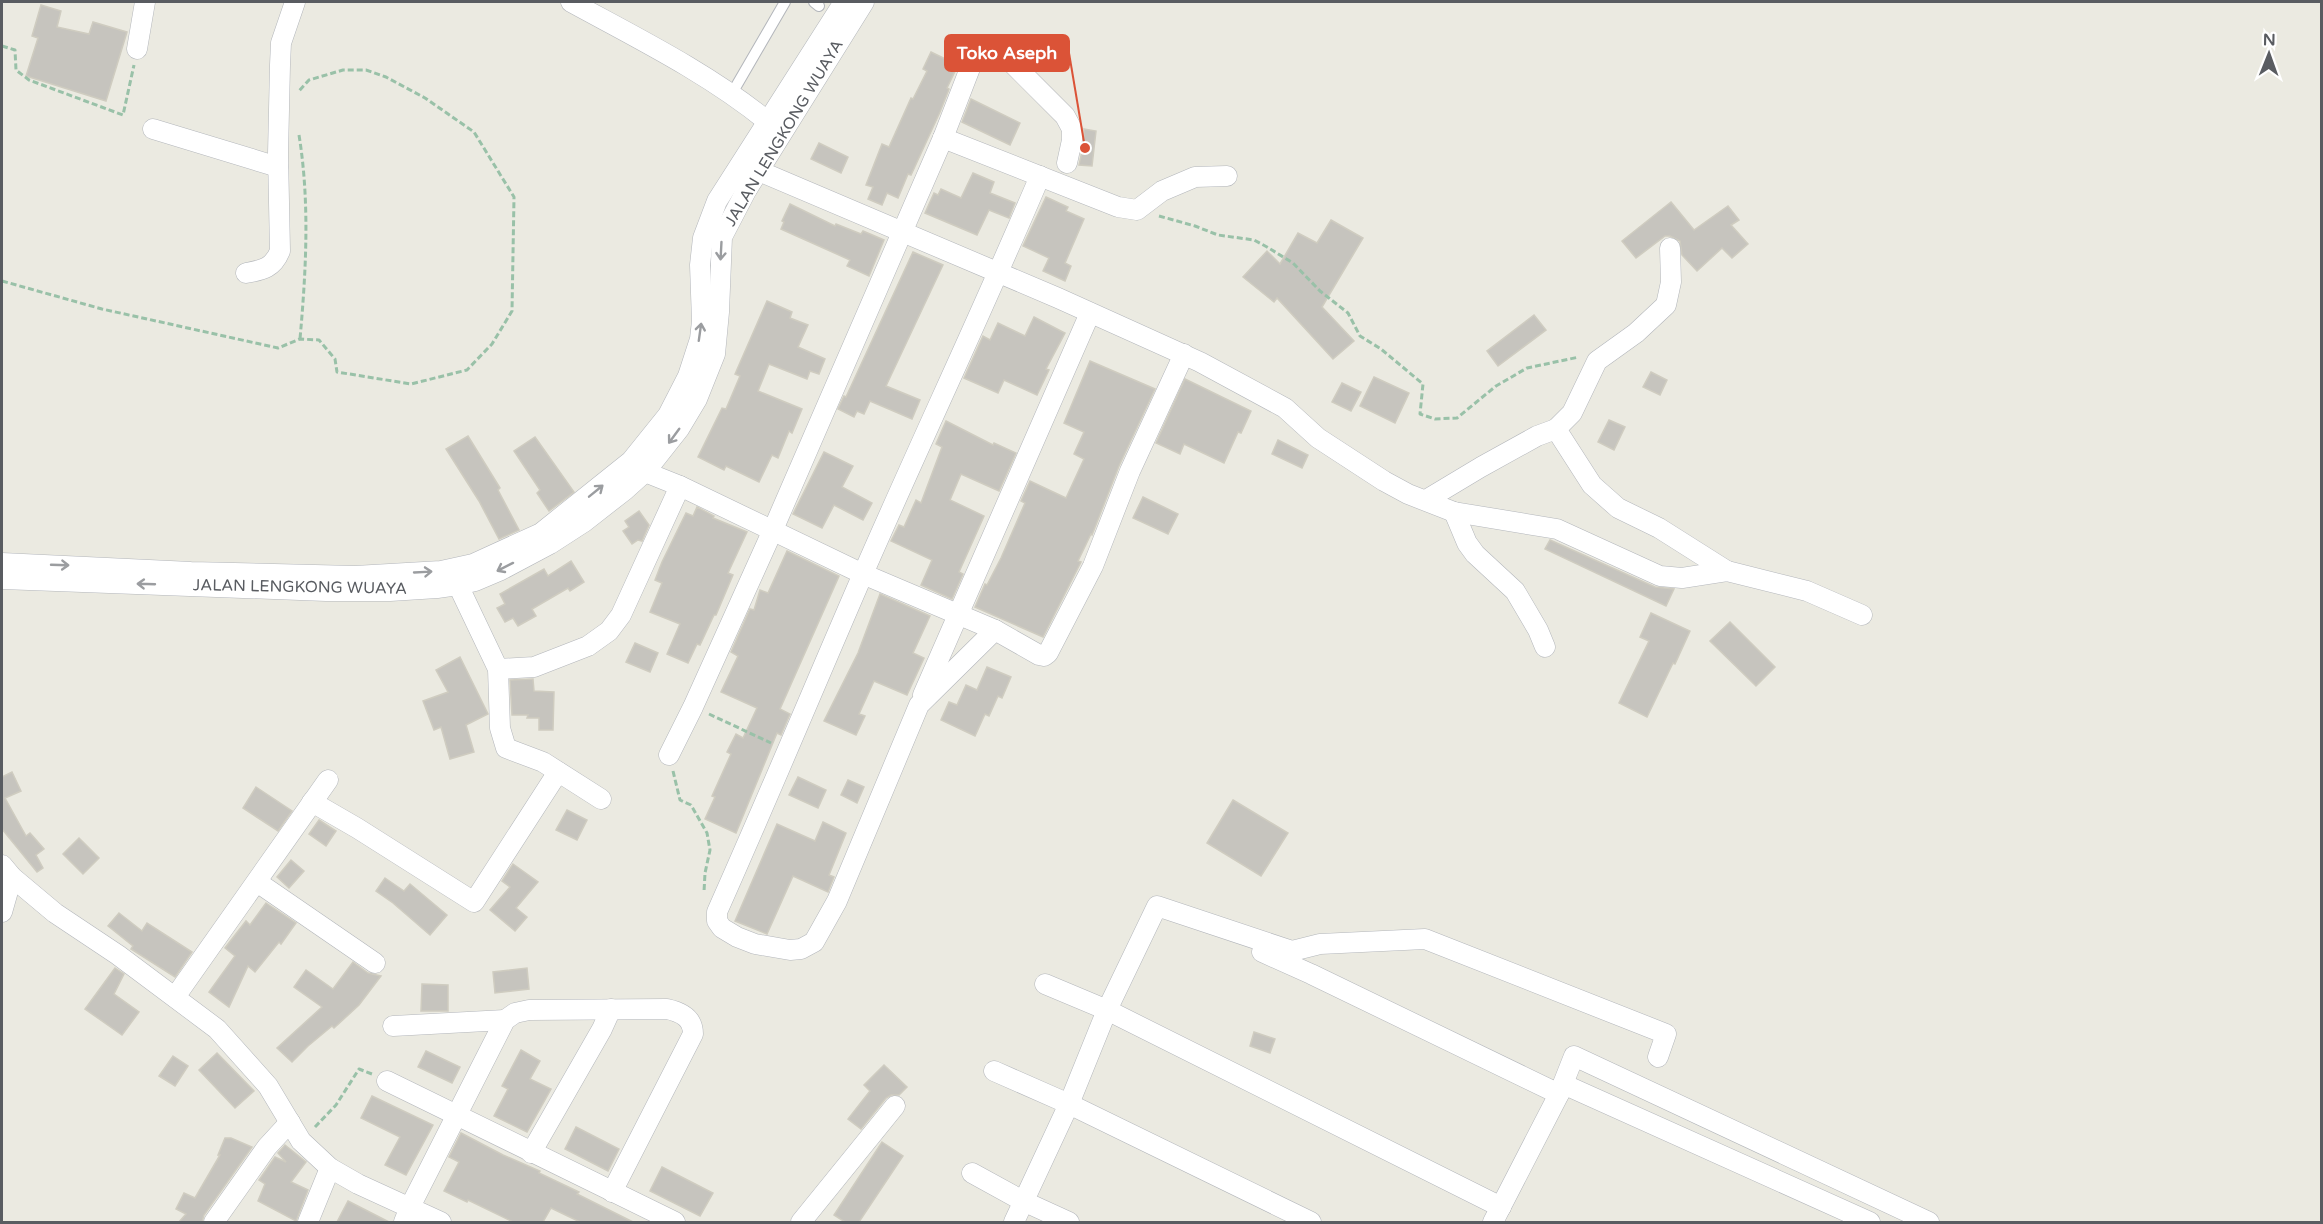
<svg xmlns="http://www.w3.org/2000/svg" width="2323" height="1224" viewBox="0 0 2323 1224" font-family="'Varela Round',sans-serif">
	<rect width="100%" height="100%" fill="#ebeae1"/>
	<g fill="#c6c4be" stroke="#cfccc0" stroke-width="1.5">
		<path d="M41,5L61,11L57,27L89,34L93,22L127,32L106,101L26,76L38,38L32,36Z"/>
		<path d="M931,52L958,65L947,88L949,89L940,112L911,175L908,174L898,198L887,193L882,205L868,199L873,187L866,185L882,144L889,147L911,98L913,99L927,71L923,69Z"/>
		<path d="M971,99L1020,123L1010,145L962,122Z"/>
		<path d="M1084,129L1096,131L1092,166L1079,165L1084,142Z"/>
		<path d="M819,143L848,157L841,173L811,159Z"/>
		<path d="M973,173L994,182L990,193L1015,203L1009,218L989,210L977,235L925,213L934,193L938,195L941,189L961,198Z"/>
		<path d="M1046,197L1068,207L1066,211L1084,219L1065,263L1071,266L1065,281L1043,271L1049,258L1023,246Z"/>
		<path d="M1671,202L1694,230L1728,206L1739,220L1731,225L1748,244L1732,258L1722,248L1697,271L1682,255L1680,241L1670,236H1665L1636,258L1622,241Z"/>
		<path d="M790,204L835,226L836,224L861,234L863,231L884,240L869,276L847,266L850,260L781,229L784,222L782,221Z"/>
		<path d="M1331,220L1363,238L1322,307L1354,341L1333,359L1277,298L1274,302L1243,277L1267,251L1280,264L1298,233L1317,243Z"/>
		<path d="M913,252L943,265L886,386L920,400L912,419L870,401L864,414L857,411L854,417L838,409L844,396L846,397Z"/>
		<path d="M767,301L792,312L790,318L808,325L798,347L825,359L819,374L810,371L807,379L769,364L758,391L802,409L792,433L789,431L778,458L772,455L759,482L726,466L724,470L698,457L722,408L726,409L740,376L735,374Z"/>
		<path d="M1534,315L1546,330L1498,366L1487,351Z"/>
		<path d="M1034,317L1065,333L1046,369L1049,370L1037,395L1004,380L998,393L964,378L983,336L990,340L998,323L1025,336Z"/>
		<path d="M1090,361L1155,389L1119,466L1092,535L1091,534L1078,561L1081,562L1043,637L975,607L985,584L987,585L1001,558L1025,503L1021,501L1030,481L1066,498L1084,459L1074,454L1084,432L1064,423Z"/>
		<path d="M1651,372L1667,380L1660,395L1643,387Z"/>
		<path d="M1374,377L1409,393L1395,423L1360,406Z"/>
		<path d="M1185,379L1251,411L1241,433L1238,432L1224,463L1184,444L1180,454L1156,443Z"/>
		<path d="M1342,383L1361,392L1351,411L1332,402Z"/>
		<path d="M1609,420L1625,427L1614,450L1598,442Z"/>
		<path d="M946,421L993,445L994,443L1016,453L999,491L961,474L950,500L984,516L959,572L963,574L952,599L921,585L932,560L891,541L899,525L904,527L916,500L921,503L942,447L936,444Z"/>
		<path d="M468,436L500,488L498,490L519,530L499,539L479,501L446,449Z"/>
		<path d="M535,437L574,492L549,511L537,493L540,490L514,451Z"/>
		<path d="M1278,440L1308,455L1302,468L1272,454Z"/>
		<path d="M824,452L853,466L842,487L872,503L863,520L834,505L822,528L793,514Z"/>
		<path d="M1143,497L1178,514L1168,534L1133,518Z"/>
		<path d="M697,507L714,516L713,518L747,532L728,573L733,575L716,615H714L700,645L697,644L688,663L667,654L680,624L650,612L662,583L655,580L662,562L686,513L693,516Z"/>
		<path d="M639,511L649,525L642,541L638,540L632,544L623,531L629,527L625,521Z"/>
		<path d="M1550,540L1655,587L1674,589L1666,606L1545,549Z"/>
		<path d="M787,551L839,576L780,709L790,714L781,735L777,733L736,833L705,819L715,797L712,796L731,754L727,752L736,734L743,738L757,708L721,692L738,656L731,652L750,609L754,610L760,590L768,593Z"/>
		<path d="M571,561L584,582L570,591L568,588L532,609L536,616L518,626L513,618L505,622L497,608L505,604L500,594L544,569L548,576Z"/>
		<path d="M880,594L930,616L913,653L924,658L907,695L874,681L859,714L865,716L856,735L824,721L858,653Z"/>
		<path d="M1651,613L1690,631L1675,664L1673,663L1647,717L1619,703L1649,641L1640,637Z"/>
		<path d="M1730,622L1775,667L1756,686L1710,641Z"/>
		<path d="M635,643L658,653L650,672L626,662Z"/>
		<path d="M460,657L488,714L466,725L474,752L450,759L441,727L434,730L423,701L448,692L436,670Z"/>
		<path d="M987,667L1011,677L1002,698L998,696L989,716L985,714L975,736L941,720L949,702L957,705L966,685L977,690Z"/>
		<path d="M533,679L534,691L554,692L553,730H539V718H527L528,715H512L510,680Z"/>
		<path d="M12,772L21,791L5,798L26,836L30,833L44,849L36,855L43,868L37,872L2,829V777Z"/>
		<path d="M798,777L826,790L818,808L789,795Z"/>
		<path d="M848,780L864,787L857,803L841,795Z"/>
		<path d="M256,787L292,811L278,831L243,808Z"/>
		<path d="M1233,800L1288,833L1261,876L1207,843Z"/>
		<path d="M567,810L587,820L577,840L556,830Z"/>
		<path d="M319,820L336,831L326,846L309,834Z"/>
		<path d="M823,822L846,833L829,875L834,877L828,892L793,876L767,934L735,921L777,824L815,841Z"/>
		<path d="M79,838L99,858L83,874L63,854Z"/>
		<path d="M291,860L304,871L289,888L277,877Z"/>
		<path d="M513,864L538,882L516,908L527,917L515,931L490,910L510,887L502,881Z"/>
		<path d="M385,878L404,891L410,884L447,915L430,935L393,903L376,891Z"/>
		<path d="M266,903L296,923L281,944L279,942L255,972L248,966L229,1007L209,992L235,956L225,948L246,921L250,925Z"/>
		<path d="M119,913L142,931L147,923L192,952L175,977L131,949L133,946L108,926Z"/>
		<path d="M353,962L368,973L381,976L359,1005L334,1028L332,1026L308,1046L292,1062L277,1048L322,1007L294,987L306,970L333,989Z"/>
		<path d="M115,968L124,974L114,994L139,1012L122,1035L85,1009Z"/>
		<path d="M527,968L529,989L495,993L493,972Z"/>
		<path d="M422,984L448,985V1011H421Z"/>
		<path d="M1254,1032L1275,1039L1270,1053L1250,1046Z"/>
		<path d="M521,1050L540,1061L530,1079L551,1089L527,1132L494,1116L508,1089L502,1086Z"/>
		<path d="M426,1051L460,1067L452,1083L418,1067Z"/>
		<path d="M217,1053L254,1091L235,1108L199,1070Z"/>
		<path d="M173,1056L188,1066L175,1086L159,1076Z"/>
		<path d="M884,1065L907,1087L899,1095H891L886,1098L861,1129L848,1119L870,1091L864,1085Z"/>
		<path d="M372,1096L433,1125L406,1175L385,1165L400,1137L361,1118Z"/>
		<path d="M576,1127L619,1149L608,1171L565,1149Z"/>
		<path d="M461,1133L503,1155L540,1171L539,1173L579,1192L577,1194L633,1222H580L551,1208L543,1222H513L468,1200L467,1202L444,1191L459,1162L449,1157Z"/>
		<path d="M225,1138H231L252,1147L204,1215L202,1222H179L186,1214L176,1209L184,1193L195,1198L220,1155H218Z"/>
		<path d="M882,1142L903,1156L859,1222H845L834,1215Z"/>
		<path d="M285,1145L306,1162L291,1182L308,1190L296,1221L258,1201L265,1184L259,1180L275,1157L286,1162L278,1153Z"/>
		<path d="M662,1167L713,1193L700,1216L650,1191Z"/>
		<path d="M348,1201L389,1222H337Z"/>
	</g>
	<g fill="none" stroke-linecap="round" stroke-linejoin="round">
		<g stroke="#b3b6bb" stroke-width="12">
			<g id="service">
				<path d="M814,2L819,6"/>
				<path d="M731,95L785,2"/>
			</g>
		</g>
		<g stroke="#b3b6bb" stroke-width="21">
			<g id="minor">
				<path d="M571,2C637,38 708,73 767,121"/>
				<path d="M137,49L145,2"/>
				<path d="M153,129L278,167"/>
				<path d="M943,138L1118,207L1137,210L1162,191L1195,177L1227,176"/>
				<path d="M759,171L1058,298L1200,362L1285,408L1318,438L1384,481L1408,494L1454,512L1557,529L1660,576L1682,578L1727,571L1807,591L1862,615"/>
				<path d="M1040,176C983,310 921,441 863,574C814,687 767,800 717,912V921L722,928L737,937L755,944L790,950L801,949L814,942L837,901L919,705L995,630L1039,655L1044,656L1048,653L1093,566L1130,471L1184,354"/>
				<path d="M1670,248L1671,282L1666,305L1636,333L1597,361L1572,413L1556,429L1592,485L1618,508L1659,528L1727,571"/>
				<path d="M246,273C263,270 273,268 280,251L278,154L280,65L281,43L295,2"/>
				<path d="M635,465L645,472L680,486L863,574L995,630"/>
				<path d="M1426,500L1481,467L1537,436L1556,429"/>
				<path d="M1454,512L1467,543L1475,554L1515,591L1538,630L1545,647"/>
				<path d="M2,563L191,572L355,576L441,571L473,564L541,533L631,461L668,415L688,376L700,339L702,321L700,265L703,238L717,201L844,2"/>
				<path d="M2,579L326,591H390L437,588L458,585L475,581L501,570L550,544L584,522L625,490L645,472L679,429L697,399L715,354L719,312L722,237L746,191L864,2"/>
				<path d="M458,585L498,669L500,728L506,748L543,762L601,799"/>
				<path d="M498,669L534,667L588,646L609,631L621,615L680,486"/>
				<path d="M923,695L1090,313"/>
				<path d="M669,755L693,707L772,532L943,138L972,63L980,47L985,46L1010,61L1065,116L1072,129V140L1067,163"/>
				<path d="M312,802L357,828L474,902L558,772"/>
				<path d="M2,865L12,877L55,913L118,955L217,1029L268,1086L301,1141L330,1168L358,1184L441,1222"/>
				<path d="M257,882L375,963"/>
				<path d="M2,912L12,877"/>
				<path d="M1262,952L1311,974L1559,1094"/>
				<path d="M1045,984L1107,1010L1501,1207"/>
				<path d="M175,997L328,780"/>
				<path d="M393,1026L505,1020"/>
				<path d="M994,1071L1069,1104L1311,1222"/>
				<path d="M387,1081L675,1222"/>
				<path d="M1563,1084L1870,1222"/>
				<path d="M531,1153L602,1029L611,1009"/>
				<path d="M972,1173L1023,1201L1069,1222"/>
				<path d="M214,1222L267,1147L290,1122"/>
				<path d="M308,1222L330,1168"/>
				<path d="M404,1222L410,1207L505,1020L515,1013L529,1010L667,1009C681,1012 693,1018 693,1034L612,1192"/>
				<path d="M801,1222L895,1106"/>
				<path d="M1014,1222L1069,1104L1107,1010L1157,906L1292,951L1320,944L1425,939L1666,1034L1658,1057"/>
				<path d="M1493,1222L1559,1094L1574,1056L1929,1222"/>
			</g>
		</g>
		<g stroke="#99c1a8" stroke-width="3" stroke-dasharray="6 3" stroke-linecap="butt">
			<path d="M2,46L15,50L16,70L29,80L123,115L134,65"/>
			<path d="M299,135C310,203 306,271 300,339"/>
			<path d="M1159,216L1195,226L1218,235L1254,240L1267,247L1293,263L1320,291L1348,313L1360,336L1381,349L1423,384L1420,414L1435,419L1457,418L1496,386L1527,368L1579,357"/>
			<path d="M2,281L102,309L278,348L300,339L319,340L335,359L337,372L411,384L467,370L492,344L512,311L514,197L474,132L425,98L386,77L366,70H343L309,80L299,91"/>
			<path d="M709,714L771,743"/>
			<path d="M673,771L680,800L691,805L707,833L710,850L705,873L704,892"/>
			<path d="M315,1127L336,1105L359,1069L372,1074"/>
		</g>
		<use href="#service" stroke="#fff" stroke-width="10"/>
		<use href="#minor" stroke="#fff" stroke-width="20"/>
	</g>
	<defs><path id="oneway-shaft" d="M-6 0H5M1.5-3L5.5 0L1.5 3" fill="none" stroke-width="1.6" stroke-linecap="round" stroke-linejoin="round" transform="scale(1.5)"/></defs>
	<g stroke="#9b9da0">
		<use href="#oneway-shaft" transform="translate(721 251) rotate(93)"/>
		<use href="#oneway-shaft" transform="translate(700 332) rotate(-82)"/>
		<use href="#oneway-shaft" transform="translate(674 436) rotate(126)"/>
		<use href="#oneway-shaft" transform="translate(596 491) rotate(-39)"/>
		<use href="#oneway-shaft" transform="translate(60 565) rotate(2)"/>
		<use href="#oneway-shaft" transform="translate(505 567) rotate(153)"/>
		<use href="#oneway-shaft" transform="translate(423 572) rotate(-3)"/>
		<use href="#oneway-shaft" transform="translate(146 584) rotate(-178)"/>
	</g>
	<g text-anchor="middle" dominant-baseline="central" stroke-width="4.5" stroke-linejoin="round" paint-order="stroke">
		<g font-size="16" fill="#595c61" stroke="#fff">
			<text transform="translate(784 133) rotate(-59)">JALAN LENGKONG WUAYA</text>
			<text transform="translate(300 587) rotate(1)">JALAN LENGKONG WUAYA</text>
		</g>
	</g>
	<path fill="none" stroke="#db5337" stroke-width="2" d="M1085 148L1069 53"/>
	<circle fill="#db5337" stroke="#fff" stroke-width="2" cx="1085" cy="148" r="6"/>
	<rect fill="#db5337" stroke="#db5337" stroke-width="2" x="945" y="35" width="124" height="36" rx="6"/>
	<g font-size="18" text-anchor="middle" font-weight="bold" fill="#fff">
		<text x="1007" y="59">Toko Aseph</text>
	</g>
	<rect width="2323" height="1224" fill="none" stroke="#595c61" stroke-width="6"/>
	<g transform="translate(2269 54) rotate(1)" stroke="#ffffff" stroke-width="4.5" paint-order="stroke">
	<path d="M0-4.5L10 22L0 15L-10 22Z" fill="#595c61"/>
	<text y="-9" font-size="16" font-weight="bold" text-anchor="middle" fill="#595c61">N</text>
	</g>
</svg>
